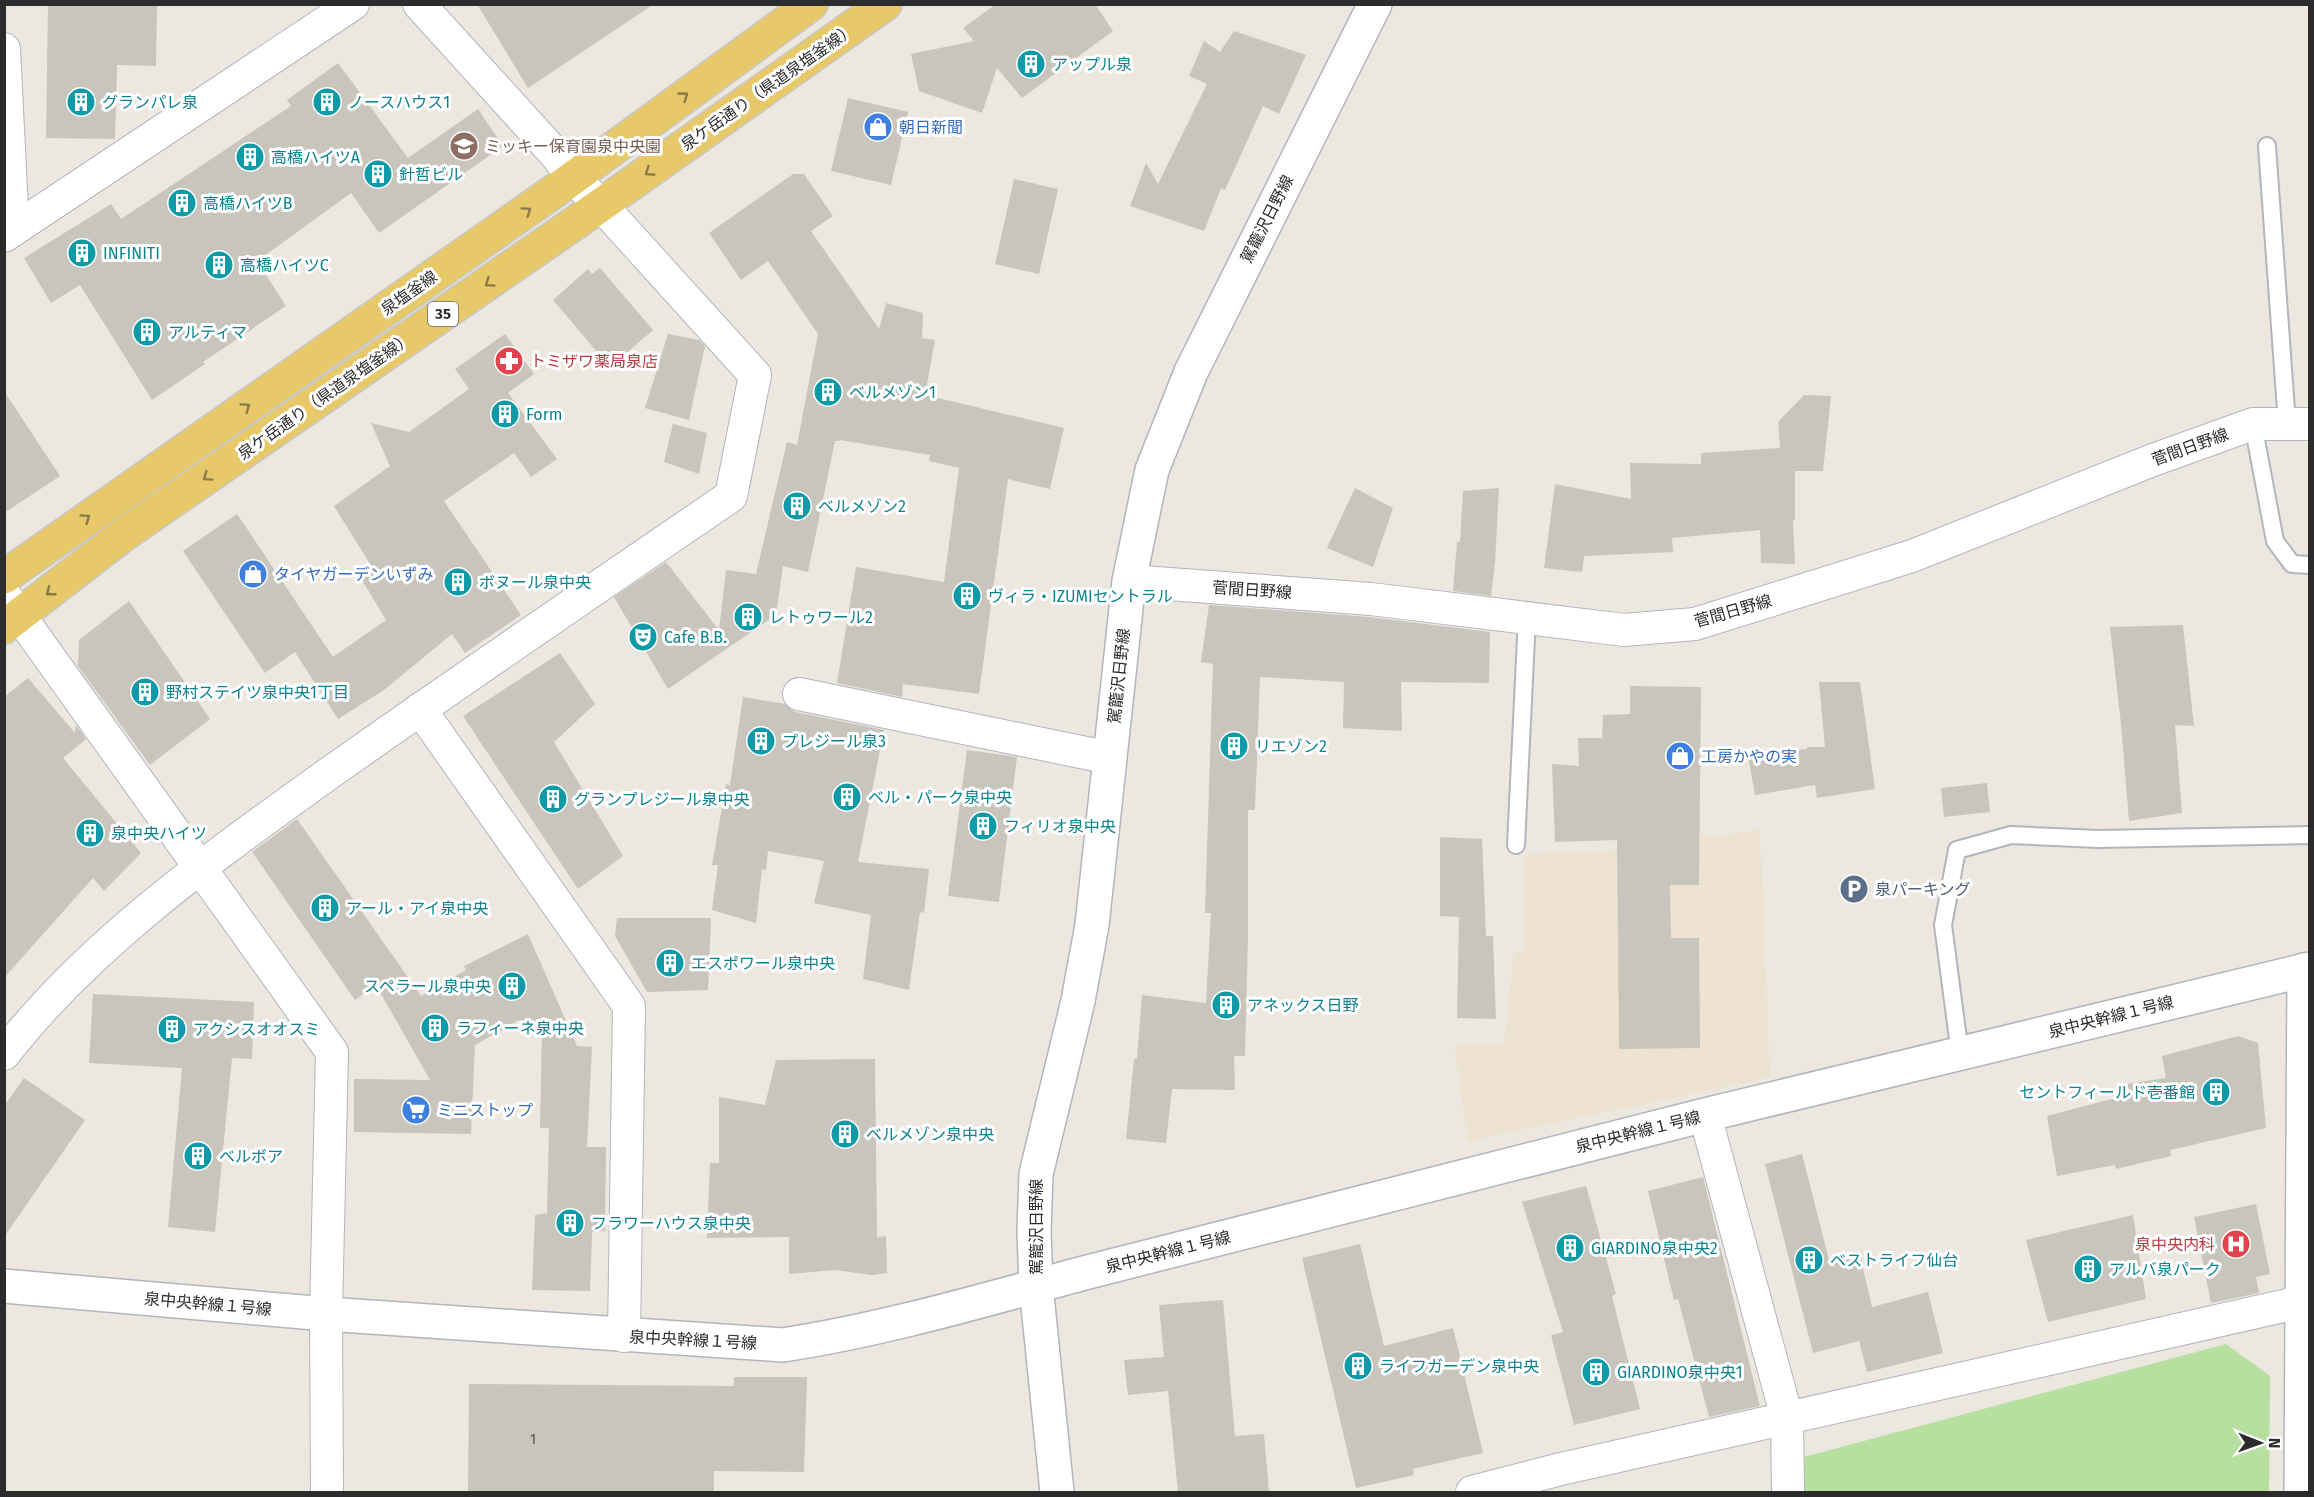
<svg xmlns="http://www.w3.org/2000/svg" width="2314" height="1497" viewBox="0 0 2314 1497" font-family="'Fira Sans','Noto Sans JP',sans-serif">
	<rect width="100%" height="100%" fill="#ece7df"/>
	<path fill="#ede3d0" d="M1760,830L1770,1077L1468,1141L1454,1045H1504L1514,952L1525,951L1523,855L1601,851Z"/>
	<path fill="#b6dfa0" d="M2226,1344L2270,1376L2269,1492H1804V1457Z"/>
	<g fill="#c8c5bd">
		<path d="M48,4H157L156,66L117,65L115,139L46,138Z"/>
		<path d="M477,4H654L528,88Z"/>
		<path d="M996,4H1095L1113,31L1022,98L997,68L982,113L919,91L911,54L974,41L963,28Z"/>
		<path d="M1234,31L1306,55L1279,114L1263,106L1225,190L1221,188L1204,231L1130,206L1146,163L1158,184L1207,84L1189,76L1204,41L1220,52Z"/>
		<path d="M338,63L408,158L478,109L503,146L379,233L351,193L260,259L257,261L286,306L203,362L205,364L152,400L80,285L51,303L24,258L111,204L121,219L291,106L287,100Z"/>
		<path d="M848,98L908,112L891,185L831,171Z"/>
		<path d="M793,174H804L833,216L811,231L879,329L886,303L923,313L922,338L935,340L925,395L1064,428L1050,489L1008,479L979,694L903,684L902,697L837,683L856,567L944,582L959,468L929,461L930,455L840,440L839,441H835L808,572L783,566L776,615L668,689L614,597L666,562L719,630L726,570L756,574L787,442L797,445L818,334L768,261L741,280L709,233Z"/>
		<path d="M1014,179L1058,189L1039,274L995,264Z"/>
		<path d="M600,268L653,330L610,367L553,300L588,269L592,274Z"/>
		<path d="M505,334L534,374L508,393L557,459L531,477L514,453L444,501L521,615L465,653L452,634L384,690L338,719L295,652L265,673L183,551L237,514L333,657L386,620L359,575L372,567L334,506L390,466L371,423L409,432L469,389L455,369Z"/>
		<path d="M668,334L699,340L705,346L689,420L645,408Z"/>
		<path d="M4,391L60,476L4,513Z"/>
		<path d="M1804,395L1831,396L1823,471H1795V520H1793L1795,564L1761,563L1760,530L1672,538L1673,552L1584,556L1582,572L1544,568L1555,484L1631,499L1630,463L1701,464V453L1780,448L1778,422Z"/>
		<path d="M673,424L707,433L699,474L664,462Z"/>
		<path d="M1355,488L1393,508L1373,567L1327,548Z"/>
		<path d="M1499,488L1495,563L1491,596L1453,591L1457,542H1460L1463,491Z"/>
		<path d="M129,601L210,719L150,765L78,666L79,640Z"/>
		<path d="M1209,605L1369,617L1490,632L1489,683L1401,682L1402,731L1343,728L1344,682L1260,677L1255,810H1248V935L1245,1056H1234L1235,1090L1172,1089L1166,1143L1126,1139L1134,1059H1137L1142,995L1206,1003L1211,913H1205L1213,664L1201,662Z"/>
		<path d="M2183,625L2194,726L2175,725L2182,813L2129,821L2121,724L2110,627Z"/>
		<path d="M560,653L595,704L554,742L623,856L578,889L463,716Z"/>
		<path d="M28,678L75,733L76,725L86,739L63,758L141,853L104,891L93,878L4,978V697Z"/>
		<path d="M1819,682H1860L1875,789L1817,798L1815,785L1755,795L1748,755L1807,749V747H1825Z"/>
		<path d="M1630,686L1701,687L1699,885H1670L1671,938H1699L1700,1048L1619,1049L1617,840L1555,842L1552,764L1579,766L1578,738H1602L1603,715L1630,714Z"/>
		<path d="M743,697L785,704L795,712L884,730L858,862L929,869L924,913L920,912L909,990L863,979L871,915L814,903L824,861L768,851L766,870L762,869L756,923L712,910L718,865H712L726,784L730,785Z"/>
		<path d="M967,750L1017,757L999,902L948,896Z"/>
		<path d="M1987,783L1990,812L1944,817L1941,788Z"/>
		<path d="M297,819L421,996L466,970L464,966L528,934L577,1046L592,1047L587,1147H606L605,1231L592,1232L590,1291L532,1290L535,1215L547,1213L549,1128H540L542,1030L527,1037L519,1020L475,1045L471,1134L354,1132V1079L430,1080L376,985L355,1000L252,852Z"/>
		<path d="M1440,837L1482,839L1486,936H1493L1496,1019L1457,1018L1459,917L1440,916Z"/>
		<path d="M617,918H711L708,990L647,992L615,936Z"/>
		<path d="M93,994L254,1002L252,1059L232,1058L215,1232L168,1227L182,1068L89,1063Z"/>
		<path d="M2238,1036L2258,1043L2266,1128L2170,1150L2171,1156L2116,1169L2115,1165L2057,1176L2047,1116L2131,1094L2127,1084L2166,1078L2162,1056Z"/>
		<path d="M875,1059L877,1237L886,1236L887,1273L872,1275L835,1270L789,1274V1237L707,1238L710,1163H719V1097L765,1105L776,1060Z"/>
		<path d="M24,1078L85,1120L4,1237V1106Z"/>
		<path d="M1802,1154L1830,1264L1860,1256L1872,1307L1928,1292L1943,1353L1867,1372L1859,1341L1813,1353L1765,1164Z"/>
		<path d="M1703,1177L1760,1406L1709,1417L1678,1299L1674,1300L1648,1191Z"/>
		<path d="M1586,1186L1616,1294L1612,1296L1640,1409L1574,1425L1551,1335L1563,1332L1522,1202Z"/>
		<path d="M2256,1204L2270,1274L2256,1277L2259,1293L2211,1303L2194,1217Z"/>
		<path d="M2133,1215L2146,1299L2048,1322L2026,1240Z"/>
		<path d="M1360,1244L1384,1346L1453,1328L1483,1453L1413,1469L1414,1475L1356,1488L1302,1258Z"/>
		<path d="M1223,1300L1235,1436L1264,1434L1269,1492H1178L1168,1391L1128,1395L1124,1360L1164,1357L1159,1305Z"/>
		<path d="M734,1377H807L804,1472L714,1471V1492H468L469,1384L734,1386Z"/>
	</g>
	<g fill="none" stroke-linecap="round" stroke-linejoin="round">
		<g stroke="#b3b5be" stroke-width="20">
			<g id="service">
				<path d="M2267,146L2287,424"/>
				<path d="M2253,424L2275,541L2292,564L2310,565"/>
				<path d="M1516,845L1527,617"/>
				<path d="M1960,1054L1943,925L1957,850L2011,835L2098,839L2310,835"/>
			</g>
		</g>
		<g stroke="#b3b5be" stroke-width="34">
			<g id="minor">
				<path d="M4,49L13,230"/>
				<path d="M4,236L353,4"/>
				<path d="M1129,581L1371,599L1624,630L1695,624L1912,556L2153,460L2253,424H2310"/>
				<path d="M4,594L332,1052L326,1314L327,1492"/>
				<path d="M799,694L1110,758"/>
				<path d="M420,709L629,1006L624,1336"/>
				<path d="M4,1054C92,941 213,857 328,774C461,680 596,588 731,496L755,375L601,205L573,178L557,156L419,4"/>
				<path d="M1705,1115L1787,1418L1788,1492"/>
				<path d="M1472,1492L1561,1469L2310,1300"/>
			</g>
		</g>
		<g stroke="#b3b5be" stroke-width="36">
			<g id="tertiary">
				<path d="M4,1286L326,1314L783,1345C887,1329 987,1299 1088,1272L1705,1115L2310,969"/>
				<path d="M1057,1492L1036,1286L1034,1231L1036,1174L1078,1001L1092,925L1129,581L1152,470L1191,372L1375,4"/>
				<path d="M2301,1492L2304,970"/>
			</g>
		</g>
		<g stroke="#c8c8c8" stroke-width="36">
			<g id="primary">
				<path d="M4,577L573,178L811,4"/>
				<path d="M4,627L123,535L601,205L885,4"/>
			</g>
		</g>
		<use href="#service" stroke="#fff" stroke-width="16"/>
		<use href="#minor" stroke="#fff" stroke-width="32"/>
		<use href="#tertiary" stroke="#fff" stroke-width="33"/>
		<use href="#primary" stroke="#e8c969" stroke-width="33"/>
	</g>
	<defs><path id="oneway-chevron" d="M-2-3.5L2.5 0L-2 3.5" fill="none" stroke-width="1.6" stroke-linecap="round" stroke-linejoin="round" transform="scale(1.5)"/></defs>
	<g stroke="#8a7a4a">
		<use href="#oneway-chevron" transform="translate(684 96) rotate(-36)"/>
		<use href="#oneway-chevron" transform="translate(649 172) rotate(145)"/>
		<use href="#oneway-chevron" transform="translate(527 211) rotate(-35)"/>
		<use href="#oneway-chevron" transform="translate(489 283) rotate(145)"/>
		<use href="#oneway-chevron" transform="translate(246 407) rotate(-35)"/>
		<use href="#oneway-chevron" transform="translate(207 477) rotate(145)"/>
		<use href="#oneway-chevron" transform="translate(86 518) rotate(-35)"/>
		<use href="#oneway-chevron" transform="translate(50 592) rotate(142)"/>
	</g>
	<defs>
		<g id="building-disc" transform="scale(1.5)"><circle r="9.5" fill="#0f9aa8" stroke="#fff"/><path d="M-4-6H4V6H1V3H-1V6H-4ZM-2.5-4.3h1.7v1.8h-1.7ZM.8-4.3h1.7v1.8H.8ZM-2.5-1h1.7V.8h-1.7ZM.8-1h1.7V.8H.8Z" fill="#fff"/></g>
		<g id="shop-disc" transform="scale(1.5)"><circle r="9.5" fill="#3f7fe0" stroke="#fff"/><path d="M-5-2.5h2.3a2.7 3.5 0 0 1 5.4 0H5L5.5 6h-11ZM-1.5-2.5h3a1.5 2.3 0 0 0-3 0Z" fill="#fff"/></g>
		<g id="school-disc" transform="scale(1.5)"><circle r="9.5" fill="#8d6e63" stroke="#fff"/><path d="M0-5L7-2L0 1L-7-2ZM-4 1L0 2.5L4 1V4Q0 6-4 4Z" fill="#fff"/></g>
		<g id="pharmacy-disc" transform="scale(1.5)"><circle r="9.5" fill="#e0444e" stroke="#fff"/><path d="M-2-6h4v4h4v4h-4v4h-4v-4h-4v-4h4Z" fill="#fff"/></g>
		<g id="theatre-disc" transform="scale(1.5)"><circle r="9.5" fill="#0f9aa8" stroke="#fff"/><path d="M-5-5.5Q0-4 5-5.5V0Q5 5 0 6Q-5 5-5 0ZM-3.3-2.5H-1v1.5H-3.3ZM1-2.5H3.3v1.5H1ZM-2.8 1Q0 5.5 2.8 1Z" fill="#fff"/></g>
		<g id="parking-disc" transform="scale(1.5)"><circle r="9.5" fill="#5c6f8a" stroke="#fff"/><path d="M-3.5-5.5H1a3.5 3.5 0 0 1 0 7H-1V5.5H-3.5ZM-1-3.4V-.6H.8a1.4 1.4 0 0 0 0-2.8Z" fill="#fff"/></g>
		<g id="supermarket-disc" transform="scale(1.5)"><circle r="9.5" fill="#3f7fe0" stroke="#fff"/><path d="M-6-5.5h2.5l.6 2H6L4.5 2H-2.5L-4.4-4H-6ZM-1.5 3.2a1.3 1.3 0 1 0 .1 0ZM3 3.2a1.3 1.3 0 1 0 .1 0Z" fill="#fff"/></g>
		<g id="hospital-disc" transform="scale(1.5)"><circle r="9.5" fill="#e0444e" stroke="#fff"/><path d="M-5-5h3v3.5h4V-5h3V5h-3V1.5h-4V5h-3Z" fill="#fff"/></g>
	</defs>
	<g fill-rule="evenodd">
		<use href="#building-disc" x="1031" y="64"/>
		<use href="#building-disc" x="81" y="102"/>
		<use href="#building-disc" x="327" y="102"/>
		<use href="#shop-disc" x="878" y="127"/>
		<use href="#school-disc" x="464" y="146"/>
		<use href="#building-disc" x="250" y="157"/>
		<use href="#building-disc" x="378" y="174"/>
		<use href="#building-disc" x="182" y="203"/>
		<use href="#building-disc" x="82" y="253"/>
		<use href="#building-disc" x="219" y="265"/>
		<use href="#building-disc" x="147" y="332"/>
		<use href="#pharmacy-disc" x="509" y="361"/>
		<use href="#building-disc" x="828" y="392"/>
		<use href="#building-disc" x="505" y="414"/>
		<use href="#building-disc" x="797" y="506"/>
		<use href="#shop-disc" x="253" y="574"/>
		<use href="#building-disc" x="458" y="582"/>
		<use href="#building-disc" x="967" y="596"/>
		<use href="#building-disc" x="748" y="617"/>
		<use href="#theatre-disc" x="643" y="637"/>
		<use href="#building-disc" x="145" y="692"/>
		<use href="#building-disc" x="761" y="741"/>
		<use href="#building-disc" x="1234" y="746"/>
		<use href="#shop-disc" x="1680" y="756"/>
		<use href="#building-disc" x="847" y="797"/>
		<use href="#building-disc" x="553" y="799"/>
		<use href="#building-disc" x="983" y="826"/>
		<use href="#building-disc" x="90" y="833"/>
		<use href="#parking-disc" x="1854" y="889"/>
		<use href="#building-disc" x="325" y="908"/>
		<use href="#building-disc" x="670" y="963"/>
		<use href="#building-disc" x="512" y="986"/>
		<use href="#building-disc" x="1226" y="1005"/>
		<use href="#building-disc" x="435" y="1028"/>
		<use href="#building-disc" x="172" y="1029"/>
		<use href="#building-disc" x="2216" y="1092"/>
		<use href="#supermarket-disc" x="416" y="1110"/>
		<use href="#building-disc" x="845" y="1134"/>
		<use href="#building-disc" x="198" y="1156"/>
		<use href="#building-disc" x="570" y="1223"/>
		<use href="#hospital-disc" x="2236" y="1244"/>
		<use href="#building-disc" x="1570" y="1248"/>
		<use href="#building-disc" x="1809" y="1260"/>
		<use href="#building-disc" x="2088" y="1269"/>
		<use href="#building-disc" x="1358" y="1366"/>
		<use href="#building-disc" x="1596" y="1372"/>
	</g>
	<g text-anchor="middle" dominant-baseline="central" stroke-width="6" stroke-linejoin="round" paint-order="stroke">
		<g font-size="14" fill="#535250">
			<text x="533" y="1439">1</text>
		</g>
		<rect fill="#fff" stroke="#6b6b6b" stroke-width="1.5" x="428" y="302" width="30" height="24" rx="4.5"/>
		<g font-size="15" font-weight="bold" fill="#2c2c2c">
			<text x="443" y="314">35</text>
		</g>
		<g font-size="16" fill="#0d838f" stroke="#fff" text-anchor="start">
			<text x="1052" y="64">アップル泉</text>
			<text x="102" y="102">グランパレ泉</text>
			<text x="348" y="102">ノースハウス1</text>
			<text x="271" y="157">高橋ハイツA</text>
			<text x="399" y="174">針哲ビル</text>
			<text x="203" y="203">高橋ハイツB</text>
			<text x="103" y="253">INFINITI</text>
			<text x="240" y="265">高橋ハイツC</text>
			<text x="168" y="332">アルティマ</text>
			<text x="849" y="392">ベルメゾン1</text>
			<text x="526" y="414">Form</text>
			<text x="818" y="506">ベルメゾン2</text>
			<text x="479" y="582">ボヌール泉中央</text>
			<text x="988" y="596">ヴィラ・IZUMIセントラル</text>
			<text x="769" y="617">レトゥワール2</text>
			<text x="664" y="637">Cafe B.B.</text>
			<text x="166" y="692">野村ステイツ泉中央1丁目</text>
			<text x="782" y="741">プレジール泉3</text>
			<text x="1255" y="746">リエゾン2</text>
			<text x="868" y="797">ベル・パーク泉中央</text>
			<text x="574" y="799">グランプレジール泉中央</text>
			<text x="1004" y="826">フィリオ泉中央</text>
			<text x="111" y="833">泉中央ハイツ</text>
			<text x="346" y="908">アール・アイ泉中央</text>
			<text x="691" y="963">エスポワール泉中央</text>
			<text x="491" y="986" text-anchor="end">スペラール泉中央</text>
			<text x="1247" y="1005">アネックス日野</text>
			<text x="456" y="1028">ラフィーネ泉中央</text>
			<text x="193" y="1029">アクシスオオスミ</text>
			<text x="2195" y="1092" text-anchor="end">セントフィールド壱番館</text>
			<text x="866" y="1134">ベルメゾン泉中央</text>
			<text x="219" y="1156">ベルボア</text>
			<text x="591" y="1223">フラワーハウス泉中央</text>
			<text x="1591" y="1248">GIARDINO泉中央2</text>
			<text x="1830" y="1260">ベストライフ仙台</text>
			<text x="2109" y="1269">アルバ泉パーク</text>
			<text x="1379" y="1366">ライフガーデン泉中央</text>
			<text x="1617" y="1372">GIARDINO泉中央1</text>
		</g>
		<g font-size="16" fill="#2c2c2c" stroke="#fff">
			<text transform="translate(768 87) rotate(-35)">泉ケ岳通り（県道泉塩釜線）</text>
			<text transform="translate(1267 219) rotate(-63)">駕籠沢日野線</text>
			<text transform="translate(409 293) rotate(-35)">泉塩釜線</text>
			<text transform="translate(325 396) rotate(-35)">泉ケ岳通り（県道泉塩釜線）</text>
			<text transform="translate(2190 447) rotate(-20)">菅間日野線</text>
			<text transform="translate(1252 590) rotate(4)">菅間日野線</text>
			<text transform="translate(1733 611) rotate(-16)">菅間日野線</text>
			<text transform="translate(1119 676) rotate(-84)">駕籠沢日野線</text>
			<text transform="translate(2111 1017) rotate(-14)">泉中央幹線１号線</text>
			<text transform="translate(1638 1132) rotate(-14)">泉中央幹線１号線</text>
			<text transform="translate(1036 1227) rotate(-90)">駕籠沢日野線</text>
			<text transform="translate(1168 1252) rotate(-14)">泉中央幹線１号線</text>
			<text transform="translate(208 1304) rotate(5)">泉中央幹線１号線</text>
			<text transform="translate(693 1340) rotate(3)">泉中央幹線１号線</text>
		</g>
		<g font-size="16" fill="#366cbe" stroke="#fff" text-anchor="start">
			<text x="899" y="127">朝日新聞</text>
			<text x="274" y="574">タイヤガーデンいずみ</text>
			<text x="1701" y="756">工房かやの実</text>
			<text x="437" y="1110">ミニストップ</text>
		</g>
		<g font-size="16" fill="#785e54" stroke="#fff" text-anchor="start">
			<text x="485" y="146">ミッキー保育園泉中央園</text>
		</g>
		<g font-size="16" fill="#be3a42" stroke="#fff" text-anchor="start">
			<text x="530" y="361">トミザワ薬局泉店</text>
			<text x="2215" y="1244" text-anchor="end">泉中央内科</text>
		</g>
		<g font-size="16" fill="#4e5e75" stroke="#fff" text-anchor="start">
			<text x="1875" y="889">泉パーキング</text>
		</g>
	</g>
	<rect width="2314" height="1497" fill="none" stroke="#2c2c2c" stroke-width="12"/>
	<g transform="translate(2260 1443) rotate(91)" stroke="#ffffff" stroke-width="4.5" paint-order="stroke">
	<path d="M0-4.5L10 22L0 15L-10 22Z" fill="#2c2c2c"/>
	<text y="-9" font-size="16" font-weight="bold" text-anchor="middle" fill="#2c2c2c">N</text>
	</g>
</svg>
